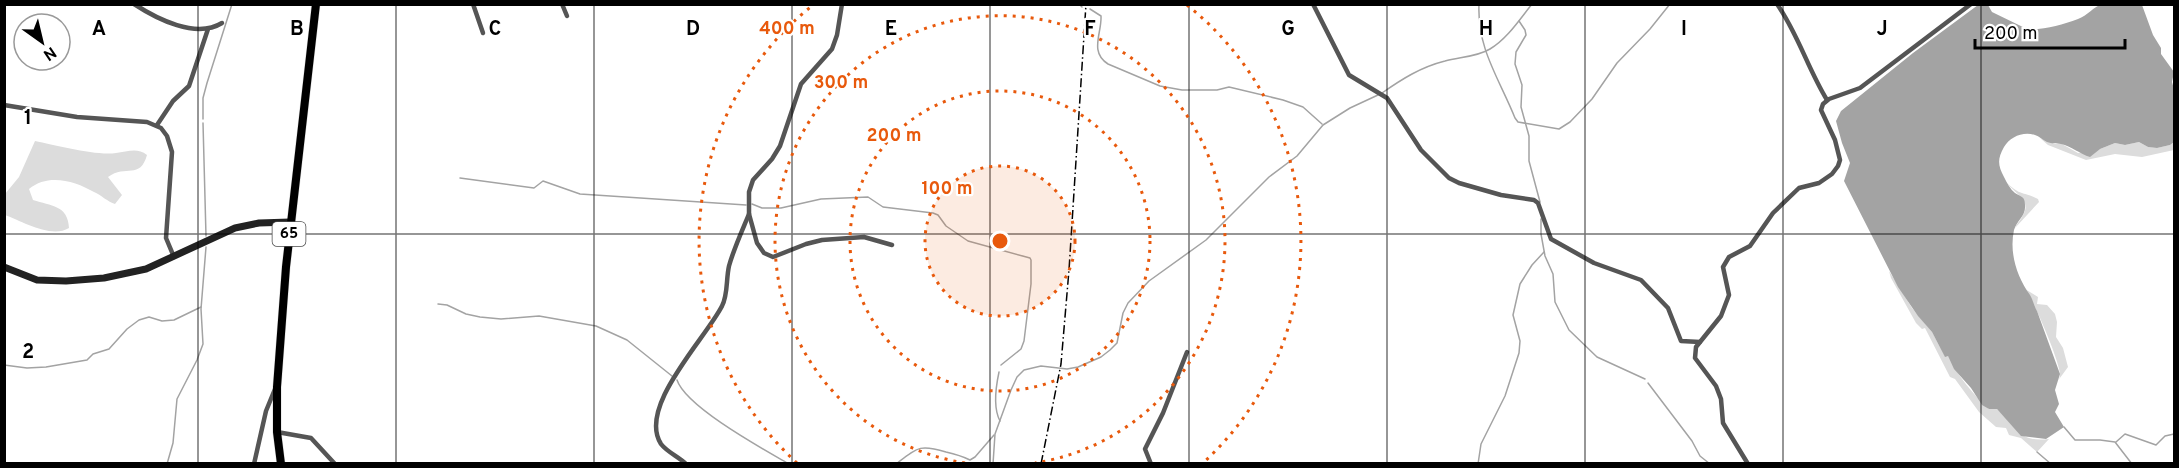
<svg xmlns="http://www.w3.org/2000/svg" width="2179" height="468" viewBox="0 0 2179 468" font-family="Overpass,sans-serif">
	<rect width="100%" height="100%" fill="#fff"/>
	<g fill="#dcdcdc">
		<path d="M2040,138L2055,144H2062L2078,153L2100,149L2115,143L2125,145L2139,142L2148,147L2157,148L2170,145L2174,142V150L2142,157L2115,154L2086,160L2048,145Z"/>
		<path d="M35,141C55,145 96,156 116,153C127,152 137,147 147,155C140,180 126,164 108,177L122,195L115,204C108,202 101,195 94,192C75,181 48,173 29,189L33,200C51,206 68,205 69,228C51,239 22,221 5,215V194L19,177Z"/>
		<path d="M2007,183C2022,197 2023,191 2038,199L2039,202L2015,228C2017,223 2021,220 2023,215C2032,200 2015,194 2007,183Z"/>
		<path d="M1889,271L1912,308L1932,332L1945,356L1948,355C1953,370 1977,399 1989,409H1997C2017,427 2018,443 2049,439L2037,452L2021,438L2009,435L2006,428L1996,427L1979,412L1955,379L1950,377L1925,328L1922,329L1916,323L1891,278Z"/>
		<path d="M2025,289L2038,297L2037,304L2047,305L2055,314L2057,322L2056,337L2063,348L2068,367L2057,382C2059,379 2060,378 2060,374C2059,360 2033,299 2025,289Z"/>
	</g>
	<path fill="#a3a3a3" d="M1978,5H1988L1992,12L2027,29C2045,30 2062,25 2078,19C2087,16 2094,6 2103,4C2115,2 2130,4 2142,5L2153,35L2161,48V54L2174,72L2172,82L2174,89V142L2170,145L2157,148L2148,147L2139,142L2125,145L2115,143L2100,149L2090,157C2080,154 2071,146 2061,144C2056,143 2052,144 2047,142C2043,140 2039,136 2035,135C2023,131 2010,137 2004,147C1997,159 1998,166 2004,177C2007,183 2010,189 2015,193C2021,197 2025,196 2025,205C2026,216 2017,220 2014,230C2009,253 2017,277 2030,295C2033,300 2034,306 2037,311L2060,374L2055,390L2059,404L2055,412L2064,427L2046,439L2021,436L1997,409H1989L1982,405L1971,388L1954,369L1948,356L1945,357L1932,332L1918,316L1898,287L1844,181L1850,163L1842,143L1836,121L1841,111L1913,53Z"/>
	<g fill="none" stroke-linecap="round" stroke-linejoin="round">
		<g stroke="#a3a3a3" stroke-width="1.5">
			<path d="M1079,4L1082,7"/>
			<path d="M1479,4C1477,49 1499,78 1515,118L1518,122L1559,129L1570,122L1592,99L1617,63L1650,29L1670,4"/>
			<path d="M1090,9L1101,16C1102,33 1089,52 1108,64L1160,86L1182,90H1217L1229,87L1283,100L1303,107L1322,124"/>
			<path d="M1519,21L1525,30L1526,35L1516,52L1515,64L1522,85L1521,107L1529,136V161L1540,202"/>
			<path d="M1382,93C1402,79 1421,67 1445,61C1459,57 1477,57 1490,49C1507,39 1520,19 1532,4"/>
			<path d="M203,119V98L207,83L232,4"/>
			<path d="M203,123L206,236"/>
			<path d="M460,178L534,188L543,181L580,194L746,205"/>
			<path d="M752,204L762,208H781L821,199L868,197L883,207L933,213L938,215L946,226L968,241L1030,258L1031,260V284L1024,341L1021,349L1001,365"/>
			<path d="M1541,219V234L1545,256L1553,274L1555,302L1569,330L1597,357L1645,379"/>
			<path d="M438,304L447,305L466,314L480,317L501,319L539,316L596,326L627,340L672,376"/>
			<path d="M4,365L27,368L46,367L87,360L93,354L109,349L127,329L139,320L149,317L162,321L174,320L201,307"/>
			<path d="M999,372C996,386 993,408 1000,421"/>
			<path d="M677,380C686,407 763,449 789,464"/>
			<path d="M1648,383L1692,441L1700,456L1710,464"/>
			<path d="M2064,427L2075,440H2100L2115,442L2132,464"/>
			<path d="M2116,442L2125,434L2156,445L2165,436L2174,434"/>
			<path d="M2037,452L2051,464"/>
			<path d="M167,464L173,443L177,399L197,360L203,344L201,309L206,247"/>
			<path d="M896,464C918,447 920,444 946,452C955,454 962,456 970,460L975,457L994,435"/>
			<path d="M993,464L995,434L1011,390L1017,377L1024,370L1041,366L1067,369L1078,367L1101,357L1110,350L1117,343L1123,313L1128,303L1149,281L1206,240L1269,177L1297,156L1323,125L1350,108L1378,95"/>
			<path d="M1478,464L1481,444L1505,396L1519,353L1520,341L1513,315L1520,284L1532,265L1544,252"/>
		</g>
		<g stroke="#dbdbdb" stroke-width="9">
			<path id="primary" d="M281,464L277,432V387L286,267L316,4"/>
		</g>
		<g stroke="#555" stroke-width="4.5">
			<path d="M134,4C157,19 196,39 222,23"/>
			<path d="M473,4L483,33"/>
			<path d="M562,4L567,16"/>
			<path d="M842,4L837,35L832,49L801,84L780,146L772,159L753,180L749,192V214L757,243L764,253L773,257L806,244L822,240L864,237L892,245"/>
			<path d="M1313,4L1349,75L1387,98L1421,150L1449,178L1459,183L1501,195L1534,200L1538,203L1551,239L1594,263L1641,280L1668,308L1681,341L1700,342"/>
			<path d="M1777,4C1798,34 1808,69 1827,100"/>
			<path d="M4,105L77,117L147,122L161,128L167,136L172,152L166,238L174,257"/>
			<path d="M157,125L173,101L189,86L208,29"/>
			<path d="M277,432L311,438L335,464"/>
			<path d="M254,464L266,411L275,389"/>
			<path d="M686,464C679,457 667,452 661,444C637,407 706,338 722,306C728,295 726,279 729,266C734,248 742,231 749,214"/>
			<path d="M1151,464L1145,449L1163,413L1187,352"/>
			<path d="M1748,464L1723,423L1721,399L1716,386L1695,358L1696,347L1721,316L1729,295L1723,267L1729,257L1750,246L1773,213L1799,188L1819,183L1832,174L1838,166L1840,160L1835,140L1821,110L1823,104L1829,99L1860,88L1971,4"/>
		</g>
		<path stroke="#222" stroke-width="7" d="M4,267L37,280L66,281L104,278L146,269L235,228L259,223L290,222"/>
		<use href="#primary" stroke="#000" stroke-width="8"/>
		<path stroke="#000" stroke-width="1.5" stroke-dasharray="9 3 1.5 3" stroke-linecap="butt" d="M1041,464L1061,364L1069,270L1086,4"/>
	</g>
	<path fill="none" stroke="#000" stroke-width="1.5" stroke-opacity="0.55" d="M198,4V464M396,4V464M594,4V464M792,4V464M990,4V464M1189,4V464M1387,4V464M1585,4V464M1783,4V464M1981,4V464M4,234H2174"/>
	<circle cx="1000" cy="241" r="75" fill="#e8590c" fill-opacity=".12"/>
	<g fill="none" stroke="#e8590c" stroke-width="3" stroke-dasharray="3 6">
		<circle cx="1000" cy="241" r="75"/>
		<circle cx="1000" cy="241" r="150"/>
		<path d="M965 463A225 225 0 1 1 1035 463"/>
		<path d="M797 463A301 301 0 0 1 813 5M1187 5A301 301 0 0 1 1203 463"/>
	</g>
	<g text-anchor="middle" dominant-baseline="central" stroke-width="4.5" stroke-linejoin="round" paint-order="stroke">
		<rect fill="#fff" stroke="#4c4c4c" stroke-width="1.5" x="272.5" y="222" width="33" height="24" rx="4.5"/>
		<g font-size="15" font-weight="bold" fill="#000">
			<text x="289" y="234">65</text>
		</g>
	</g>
	<g font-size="20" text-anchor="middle" font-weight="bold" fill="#000" stroke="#fff" stroke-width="4.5" stroke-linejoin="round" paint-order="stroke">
		<text x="99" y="35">A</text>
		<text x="297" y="35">B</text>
		<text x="495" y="35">C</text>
		<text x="693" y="35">D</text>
		<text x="891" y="35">E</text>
		<text x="1090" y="35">F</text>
		<text x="1288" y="35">G</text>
		<text x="1486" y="35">H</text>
		<text x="1684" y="35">I</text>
		<text x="1882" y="35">J</text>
		<text x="28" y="124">1</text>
		<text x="28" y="358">2</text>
	</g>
	<circle cx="1000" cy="241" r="9" fill="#e8590c" stroke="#fff" stroke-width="3"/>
	<g font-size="18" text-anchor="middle" font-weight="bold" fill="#e8590c" stroke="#fff" stroke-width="4.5" stroke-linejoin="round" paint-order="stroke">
		<text x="787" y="34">400 m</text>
		<text x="841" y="88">300 m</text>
		<text x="894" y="141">200 m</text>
		<text x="947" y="194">100 m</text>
	</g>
	<rect width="2179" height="468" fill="none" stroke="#000000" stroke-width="12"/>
	<g transform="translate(42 42) rotate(146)"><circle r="28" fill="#ffffff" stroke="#999999" stroke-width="1.5"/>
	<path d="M0-4.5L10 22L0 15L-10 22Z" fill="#000000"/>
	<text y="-9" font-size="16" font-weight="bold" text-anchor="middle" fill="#000000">N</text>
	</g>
	<path d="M1975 39v9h150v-9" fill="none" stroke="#000000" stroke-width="3"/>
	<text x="1984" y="39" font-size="18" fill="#000000" stroke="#ffffff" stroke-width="4.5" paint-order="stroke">200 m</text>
</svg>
